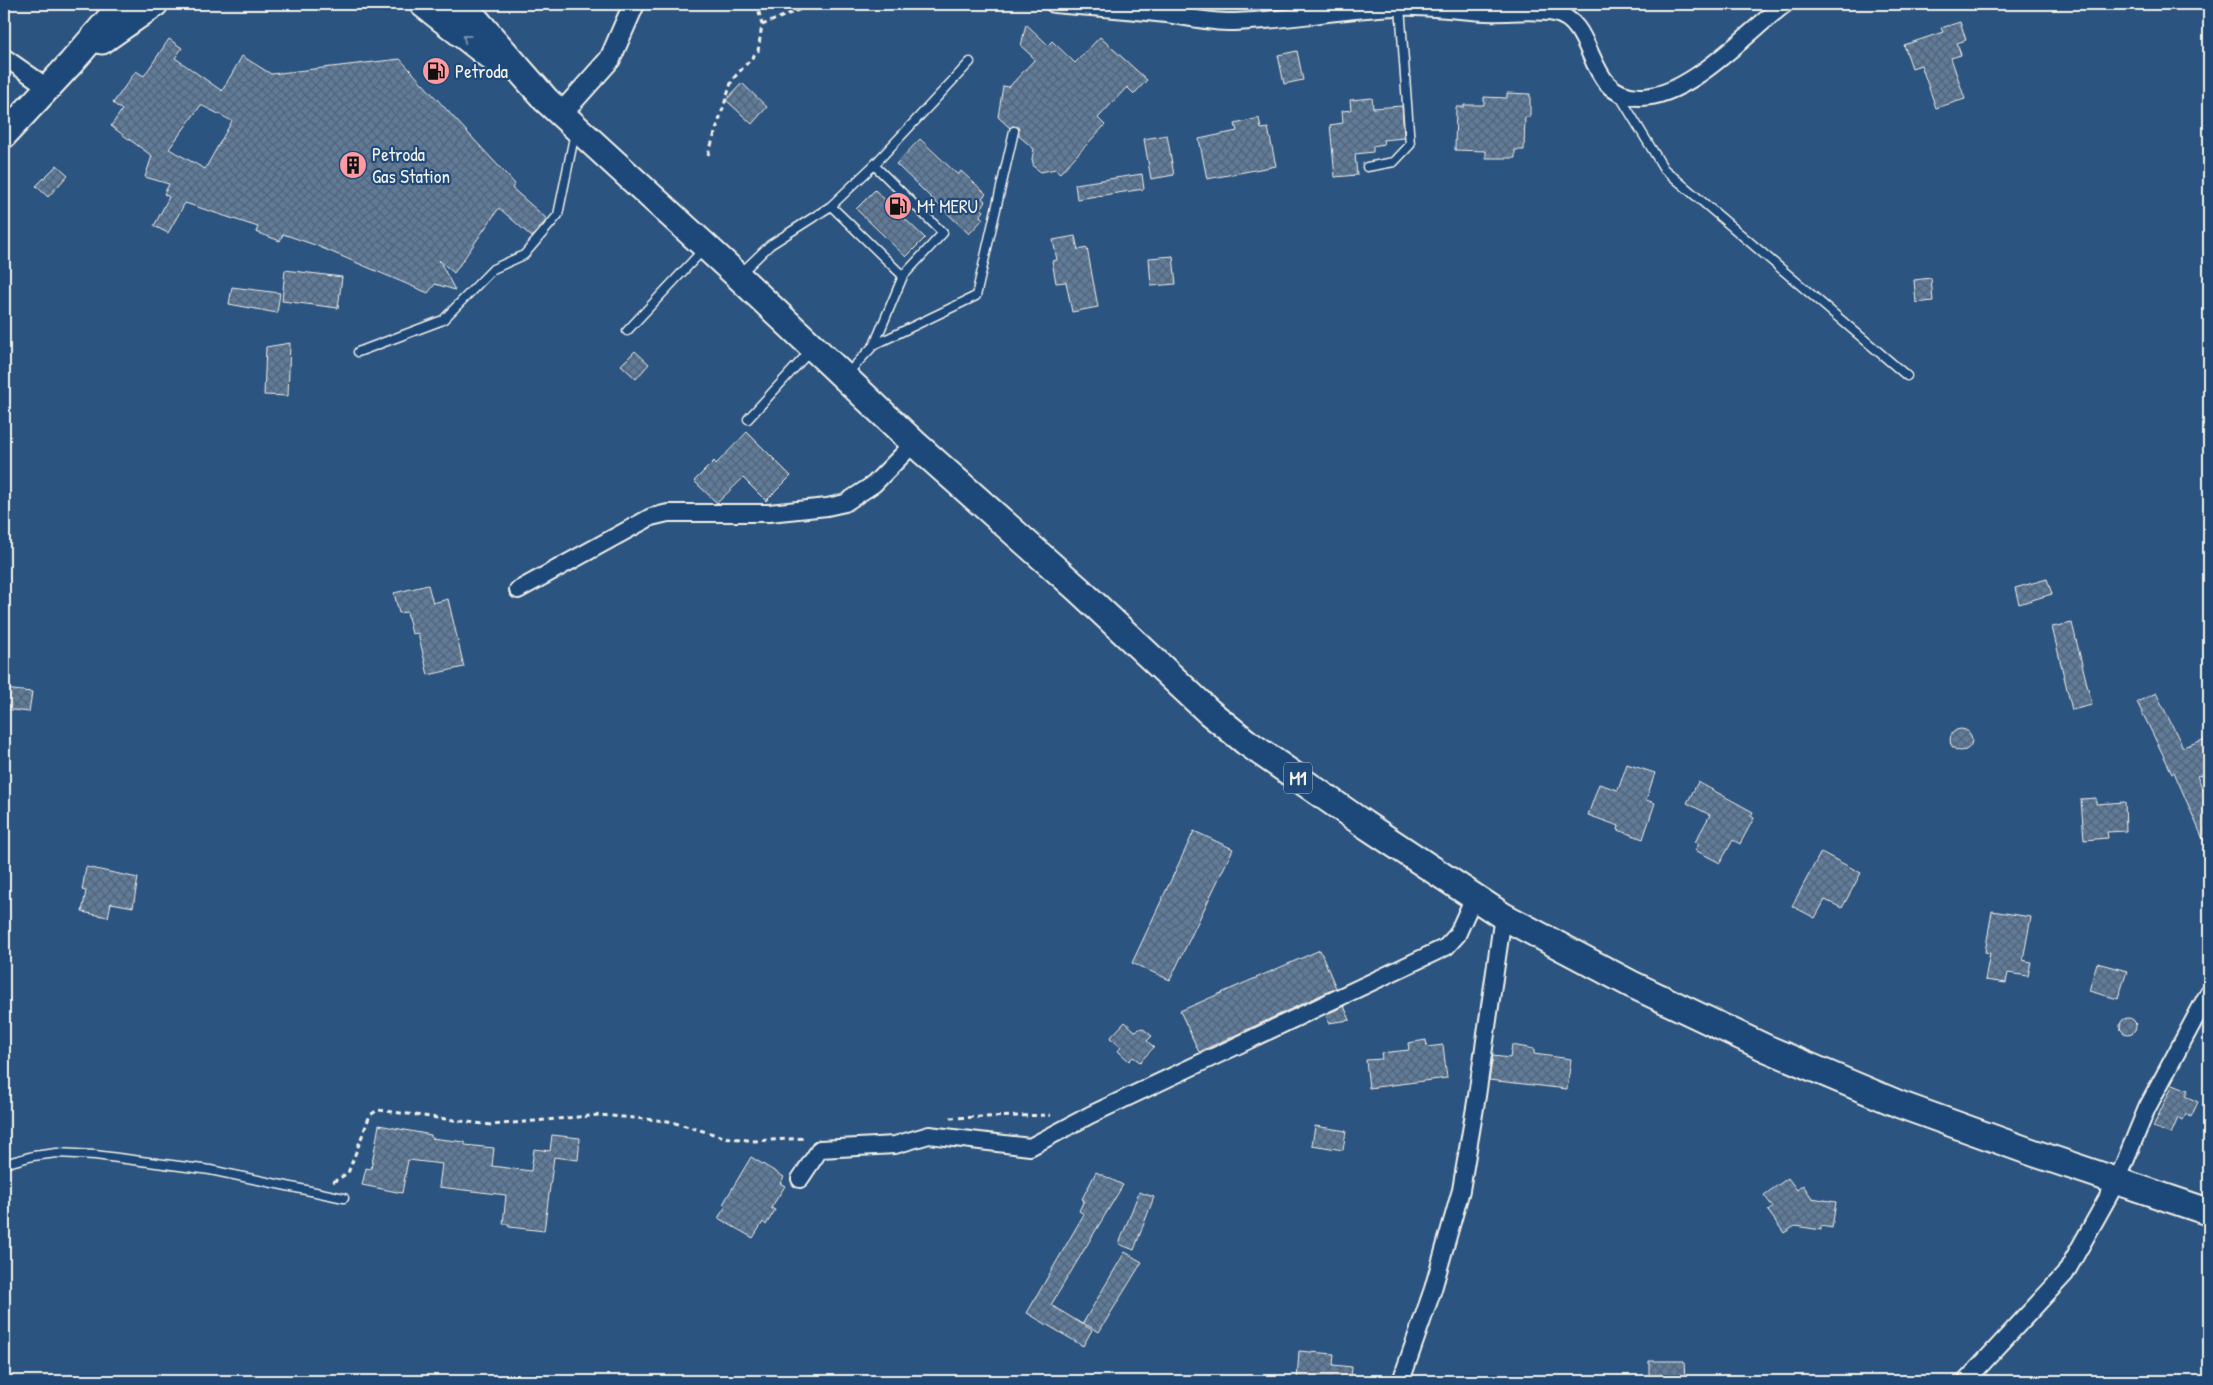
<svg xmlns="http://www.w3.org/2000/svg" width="2213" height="1385" viewBox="0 0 2213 1385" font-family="'Patrick Hand',sans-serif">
	<defs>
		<pattern id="building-cross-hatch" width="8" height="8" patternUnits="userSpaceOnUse" patternTransform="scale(1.25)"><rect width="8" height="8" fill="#5e7b9a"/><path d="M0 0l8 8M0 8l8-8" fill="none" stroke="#556474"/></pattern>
	</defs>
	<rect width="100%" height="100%" fill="#2c5481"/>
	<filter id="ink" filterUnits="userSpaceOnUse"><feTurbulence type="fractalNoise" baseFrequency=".02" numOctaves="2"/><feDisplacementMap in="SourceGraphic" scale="10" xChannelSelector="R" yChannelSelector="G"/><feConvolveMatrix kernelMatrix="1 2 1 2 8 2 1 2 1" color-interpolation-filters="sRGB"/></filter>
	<g filter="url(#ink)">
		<g fill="url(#building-cross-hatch)" stroke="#f4f1e8" fill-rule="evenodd">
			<path d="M1960,22L1966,40L1957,43L1961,55L1951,58L1965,99L1936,108L1921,65L1912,68L1904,45L1943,32L1941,28Z"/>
			<path d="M1026,24L1048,45L1052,41L1075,63L1100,37L1147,80L1134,94L1127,87L1098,118L1105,125L1060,173L1055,169L1041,172L1034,167L1032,159L1034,149L1019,136L1018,127L1013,126L1010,128L998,117L1003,86L1009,87L1035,59L1021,46Z"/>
			<path d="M169,39L182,48L175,58L222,91L242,56L271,74L400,59L515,184L512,188L547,219L532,237L499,208L454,273L439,260L455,290L435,284L428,293L315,245L283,234L280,241L256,232L258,227L185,203L168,233L154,226L169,197L164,194L169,184L145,177L152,156L111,126L122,110L113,103L136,71L144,76ZM201,105L232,121L205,169L169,149Z"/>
			<path d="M1297,51L1303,80L1284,84L1278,55Z"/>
			<path d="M742,83L767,107L752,124L726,100Z"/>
			<path d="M1507,93L1530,94V117H1525L1524,150H1515V158H1486V151L1455,150L1456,107H1464V105H1484V97L1507,98Z"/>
			<path d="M1372,98L1373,108L1402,106L1404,138L1383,140L1384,144L1373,146V152L1355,154L1357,175L1335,177L1330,125L1343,123L1342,111L1351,110L1350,100Z"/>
			<path d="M1259,118L1261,129L1268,128L1276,166L1207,179L1199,139L1237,131L1235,124Z"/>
			<path d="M1167,135L1174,175L1151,179L1144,139Z"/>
			<path d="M920,139L958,175L961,171L986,194L982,198L986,202L981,208L984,211L980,216L983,219L969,234L896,164Z"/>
			<path d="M57,165L68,175L48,197L36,186Z"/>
			<path d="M1142,174L1144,189L1077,199L1075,184Z"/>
			<path d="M875,190L925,238L906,257L856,209Z"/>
			<path d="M1075,236L1078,250L1087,248L1098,307L1072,312L1066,282L1056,283L1052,261L1057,260L1053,240Z"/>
			<path d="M1173,256L1176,284L1151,286L1149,258Z"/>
			<path d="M285,270L342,277L338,308L282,301Z"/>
			<path d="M1931,278L1933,301L1916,303L1914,280Z"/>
			<path d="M232,287L280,293L277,313L229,304Z"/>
			<path d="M290,343L288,396L264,395L266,347Z"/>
			<path d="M635,351L649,364L636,379L621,365Z"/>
			<path d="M747,432L791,476L766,501L743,478L717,503L694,481L714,461L716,464Z"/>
			<path d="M2047,579L2052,594L2019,604L2015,588Z"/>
			<path d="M428,585L433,603L448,599L464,667L428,675L418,633L412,634L407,612L399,613L394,593Z"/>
			<path d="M2072,623L2092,705L2072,710L2052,627Z"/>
			<path d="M4,689L32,692L29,712L4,709Z"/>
			<path d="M2156,693L2183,747L2209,738V773L2197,776L2209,802V853L2174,772L2172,773L2137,702Z"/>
			<circle cx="1961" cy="740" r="11"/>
			<path d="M1627,764L1655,773L1646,800L1655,803L1643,839L1618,830L1619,826L1588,815L1599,784L1618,790Z"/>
			<path d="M1698,782L1753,812L1751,816L1754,818L1740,844L1733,840L1720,863L1695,850L1699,844L1695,842L1710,815L1687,803Z"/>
			<path d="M2096,798V804L2125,802L2126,831L2107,832L2108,838L2084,840L2081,799Z"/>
			<path d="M1194,831L1233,849L1170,980L1132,963Z"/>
			<path d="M1821,852L1861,873L1842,908L1825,900L1815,918L1792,906Z"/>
			<path d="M86,867L138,878L133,907L111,903L108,917L82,912L86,891L82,890Z"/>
			<path d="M1992,911L2031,917L2023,960L2031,962L2028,976L2008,973L2006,983L1985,980L1990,953L1985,952Z"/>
			<path d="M1320,950L1336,988L1199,1052L1180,1011Z"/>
			<path d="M2097,963L2127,971L2118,999L2089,991Z"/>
			<path d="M1344,1006L1350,1020L1328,1023L1327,1014Z"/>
			<circle cx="2128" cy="1026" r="8"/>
			<path d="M1125,1022L1135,1031L1142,1028L1152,1036L1147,1041L1154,1047L1140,1062L1133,1057L1129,1061L1118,1051L1121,1047L1110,1038Z"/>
			<path d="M1426,1040L1427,1047L1443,1045L1447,1078L1369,1088L1366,1060L1382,1059L1381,1053L1409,1050L1408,1043Z"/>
			<path d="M1512,1045L1534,1049V1054L1571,1059L1567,1089L1489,1080L1493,1056L1510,1058Z"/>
			<path d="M2173,1084L2188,1090L2185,1096L2198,1102L2191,1117L2186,1114L2183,1120L2178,1118L2171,1134L2153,1127Z"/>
			<path d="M379,1125L431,1135V1138L465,1142V1145L494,1148L492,1166L531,1171L534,1149L550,1151L552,1135L580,1138L578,1160L554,1157L544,1231L509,1227V1224H503L506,1195L439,1187L442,1164L408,1160L402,1193L362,1185L366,1168L371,1169Z"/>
			<path d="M1315,1126L1346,1131L1343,1150L1312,1145Z"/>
			<path d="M751,1157L784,1177L780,1183L785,1186L771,1208L775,1210L766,1225L763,1222L753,1238L718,1218L726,1206L723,1204Z"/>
			<path d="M1096,1172L1123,1185L1051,1305L1092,1330L1083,1346L1027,1313L1084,1214L1079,1211L1084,1200L1082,1199Z"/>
			<path d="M1788,1178L1797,1190L1803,1185L1812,1198L1836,1202L1832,1228L1821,1226V1230L1795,1226L1784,1233L1768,1211L1773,1207L1764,1195Z"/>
			<path d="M1139,1192L1154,1197L1134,1250L1119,1244Z"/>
			<path d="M1125,1252L1142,1262L1099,1332L1083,1323Z"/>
			<path d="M1299,1351L1334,1354L1333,1365L1352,1367L1351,1381H1297Z"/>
			<path d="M1649,1361H1684L1685,1380L1649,1381Z"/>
		</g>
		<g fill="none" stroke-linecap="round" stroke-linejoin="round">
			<g stroke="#f4f1e8" stroke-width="11">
				<g id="service">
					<path d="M1619,95L1664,169L1907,376"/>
					<path d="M874,165L970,62"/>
					<path d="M1367,167L1394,162L1410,145L1400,6"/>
					<path d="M831,206L874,165L943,233L903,276"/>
					<path d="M740,274L770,245L831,206L903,276L874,345L847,374"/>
					<path d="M627,331L704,249"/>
					<path d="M874,345L976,296L1014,131"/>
					<path d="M358,352L443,320L493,269L524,255L558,215L575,132"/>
					<path d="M748,419L810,351"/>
					<path d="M4,1164L33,1156L57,1153L95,1155L210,1170L344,1198"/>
				</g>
			</g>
			<g stroke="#f4f1e8" stroke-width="20">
				<g id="minor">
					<path d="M1054,4C1092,7 1129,10 1167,14C1189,17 1213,23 1235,22C1290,20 1343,9 1397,7C1426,5 1456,11 1486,12C1508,13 1533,9 1554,13C1599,22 1583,98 1641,97C1690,97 1747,32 1785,4"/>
					<path d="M4,57L47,87"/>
					<path d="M518,590L651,517L668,513H769L827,507L845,503L874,484L914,443"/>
					<path d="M800,1179L820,1149L895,1145L929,1135L1030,1147L1090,1115L1446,947L1457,935L1474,897"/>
					<path d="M1401,1381L1433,1289L1461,1190L1477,1096L1503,916"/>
					<path d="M1966,1381L2065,1274L2117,1181L2147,1108L2209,992"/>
				</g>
			</g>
			<g stroke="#f4f1e8" stroke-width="24">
				<path id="tertiary" d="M561,114L610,59L634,4"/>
			</g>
			<g stroke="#f4f1e8" stroke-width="29">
				<g id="primary">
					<path d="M102,41L155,4"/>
					<path d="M4,135L71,63L122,4"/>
				</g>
			</g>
			<g stroke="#f4f1e8" stroke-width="30">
				<g id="trunk">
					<path d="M423,4L496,61"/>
					<path d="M462,4L546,100L738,276L914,443L1079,590L1209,712L1246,742L1364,824L1503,916L1631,984L1768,1049L1901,1105L2034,1153L2209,1212"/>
				</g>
			</g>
			<g stroke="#f4f1e8" stroke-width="3" stroke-dasharray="5 4" stroke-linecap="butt">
				<path d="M762,25L813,4"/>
				<path d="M708,155L732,80L758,51L762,25L757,4"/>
				<path d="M950,1118L1051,1115"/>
				<path d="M333,1182L348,1173L370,1115L378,1110L491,1125L600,1115L668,1121L724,1137L755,1141L806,1138"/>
			</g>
			<use href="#service" stroke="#1f4a7a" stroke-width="8"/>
			<use href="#minor" stroke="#1f4a7a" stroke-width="16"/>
			<use href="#tertiary" stroke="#1f4a7a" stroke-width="20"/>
			<use href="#primary" stroke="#1f4a7a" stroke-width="25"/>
			<use href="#trunk" stroke="#1f4a7a" stroke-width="26"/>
		</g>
		<defs><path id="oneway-chevron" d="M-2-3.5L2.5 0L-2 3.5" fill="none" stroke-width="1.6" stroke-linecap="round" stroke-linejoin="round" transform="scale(1.25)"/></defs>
		<use stroke="#748da6" href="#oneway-chevron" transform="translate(466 38) rotate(-142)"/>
	</g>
	<defs>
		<g id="fuel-disc" transform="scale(1.4375)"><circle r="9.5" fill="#ff9aa2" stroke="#1f4a7a"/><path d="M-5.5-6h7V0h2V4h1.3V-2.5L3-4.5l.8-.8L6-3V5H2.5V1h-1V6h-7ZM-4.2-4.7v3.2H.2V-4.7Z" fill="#111"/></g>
		<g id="building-disc" transform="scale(1.4375)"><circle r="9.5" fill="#ff9aa2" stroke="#1f4a7a"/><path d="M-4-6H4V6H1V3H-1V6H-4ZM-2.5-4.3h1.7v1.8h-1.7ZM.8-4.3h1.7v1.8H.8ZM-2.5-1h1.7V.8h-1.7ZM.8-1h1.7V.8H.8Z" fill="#111"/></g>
	</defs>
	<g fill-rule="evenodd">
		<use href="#fuel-disc" x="436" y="71"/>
		<use href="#building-disc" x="353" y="165"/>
		<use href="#fuel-disc" x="898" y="206"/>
	</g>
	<g text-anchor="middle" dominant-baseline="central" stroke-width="4.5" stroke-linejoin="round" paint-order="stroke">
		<rect fill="#1f4a7a" stroke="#b4bfc7" stroke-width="1" x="1284" y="762.5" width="28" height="31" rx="4"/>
		<g font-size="18" font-weight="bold" fill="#f4f1e8">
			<text x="1298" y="778">M1</text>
		</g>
		<g font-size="19" fill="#f4f1e8" stroke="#1f4a7a" text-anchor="start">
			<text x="455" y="71">Petroda</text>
			<text x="372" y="154">Petroda<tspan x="372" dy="22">Gas Station</tspan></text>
			<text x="917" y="206">Mt MERU</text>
		</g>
	</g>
	<rect width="2213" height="1385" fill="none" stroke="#1f4a7a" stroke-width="20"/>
	<rect x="10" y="10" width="2193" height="1365" fill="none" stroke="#f4f1e8" stroke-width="2" filter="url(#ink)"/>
</svg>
